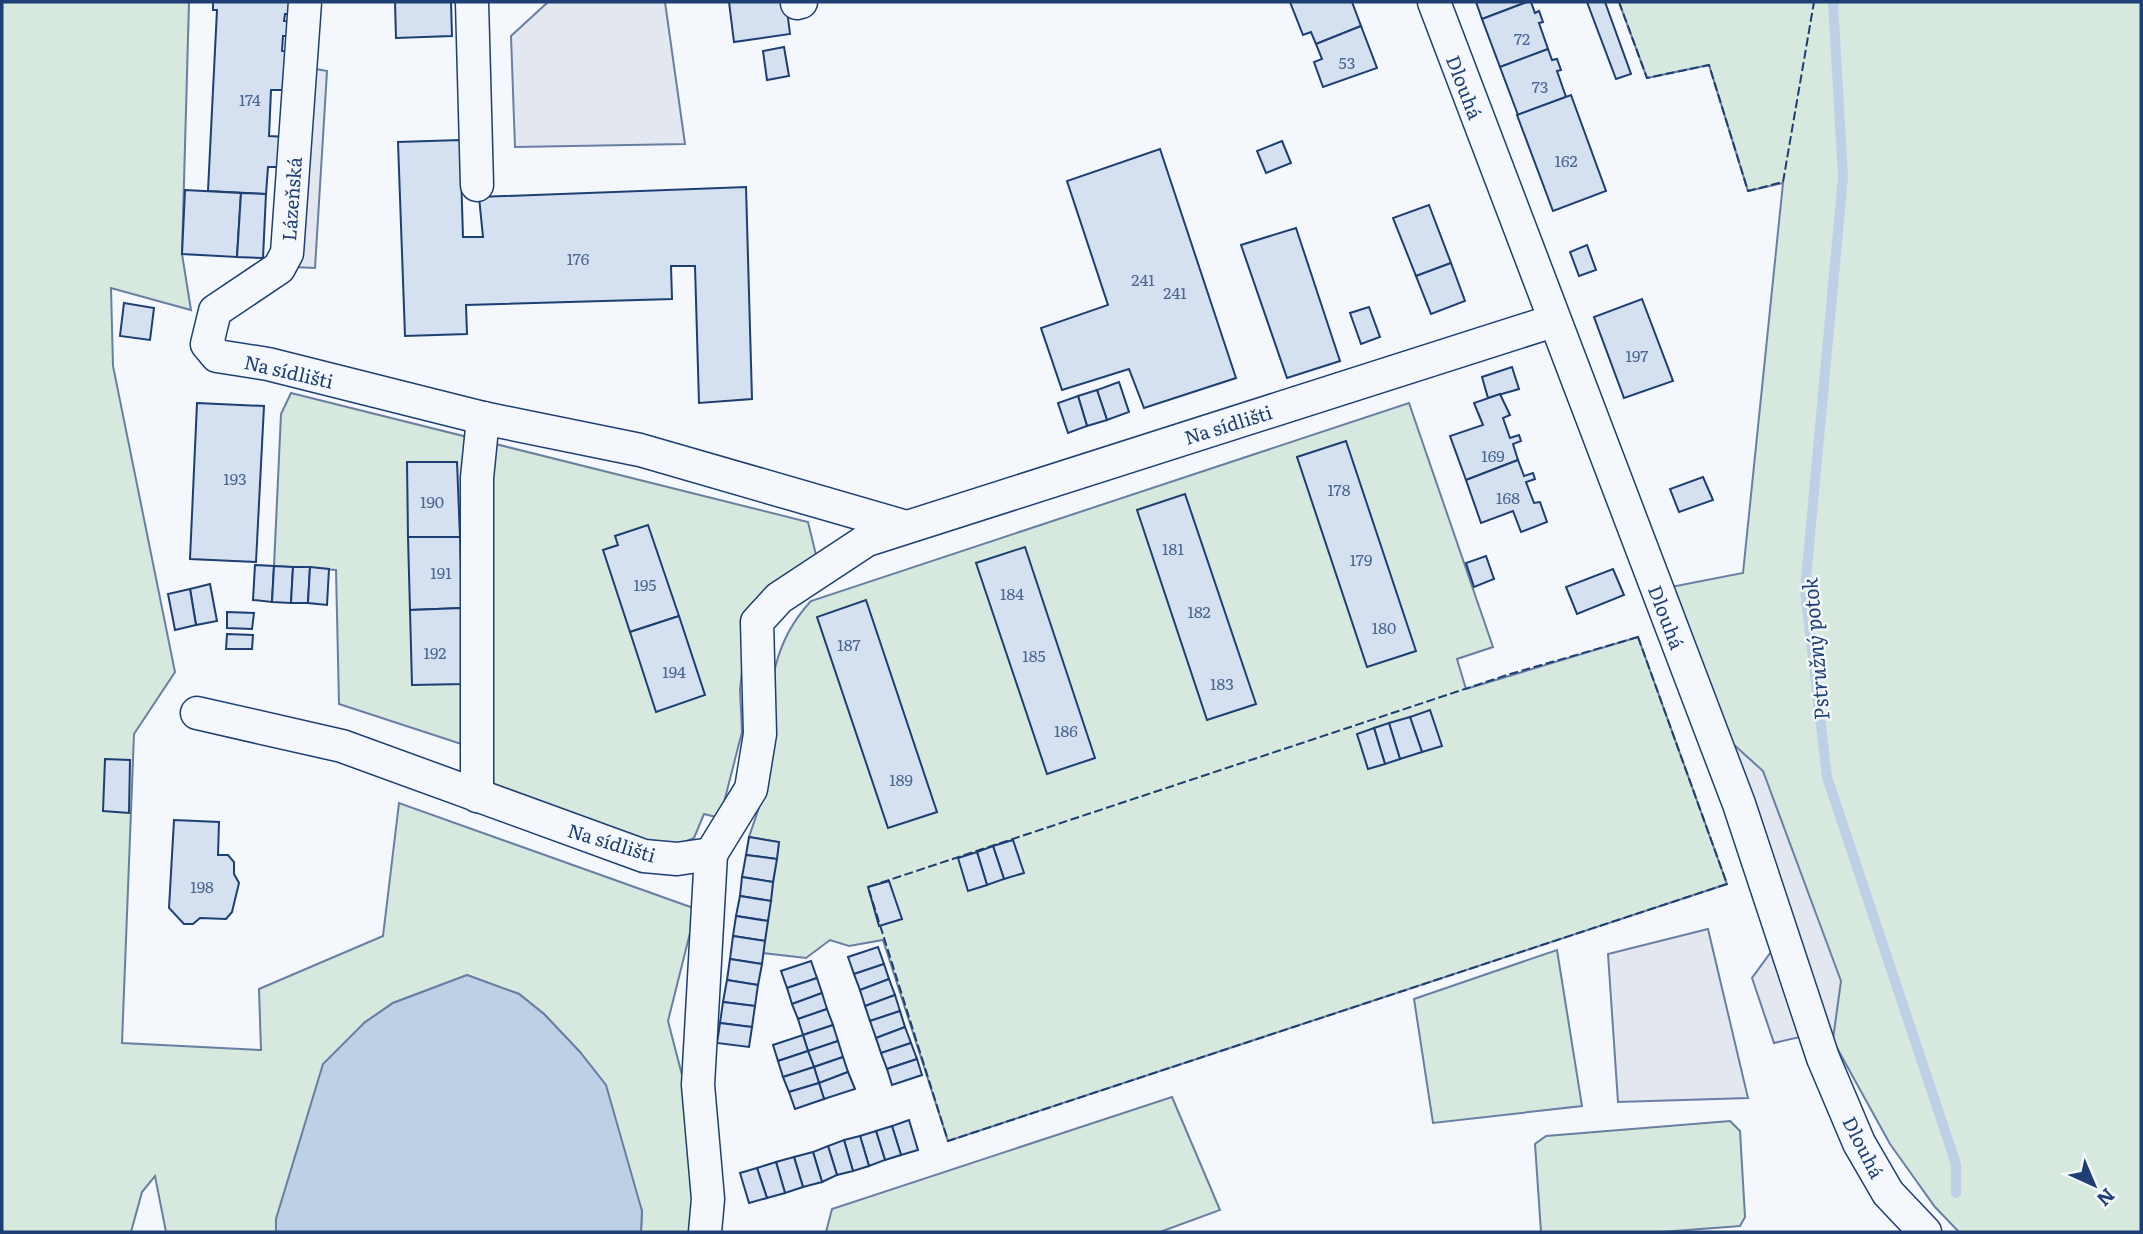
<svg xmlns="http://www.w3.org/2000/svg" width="2143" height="1234" viewBox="0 0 2143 1234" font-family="Literata,serif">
	<rect width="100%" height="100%" fill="#f4f7fb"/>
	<g fill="#d7e8df" stroke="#687fa3" stroke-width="2">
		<path d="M2,2H189L182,254L191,310L111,288L113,366L175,672L134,734L122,1043L261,1050L259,989L383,936L399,803L696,909L668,1021L689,1102L693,1232H641L642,1211L580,1052L544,1014L519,994L467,975L393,1003L364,1023L276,1224V1232H166L155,1176L142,1192L131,1232H2Z"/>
		<path d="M1619,2H2141V1232H1959L1935,1207L1890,1144L1831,1037L1671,587L1743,573L1783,183L1748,191L1709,65L1647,78Z"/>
		<path d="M291,393L808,522L817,559L745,644L740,689L742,732L720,818L704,814L694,838L669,848L491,794L489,753L339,704L336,570L274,566L281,414Z"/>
		<path d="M1409,403L1493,647L1457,659L1466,689L1638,637L1727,884L948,1141L883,940L849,946L830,940L806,958L763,953L779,842L749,837C754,821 762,803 764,785C773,716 759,657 811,601Z"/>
		<path d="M1557,950L1582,1106L1433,1123L1414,999Z"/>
		<path d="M1172,1097L1220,1210L1160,1232H826L832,1209Z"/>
		<path d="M1730,1121L1740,1131L1745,1217L1740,1226L1661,1232H1541L1535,1144L1546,1136Z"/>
	</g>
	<g fill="#e3e8f0" stroke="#687fa3" stroke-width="2">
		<path d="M548,2H665L685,144L515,147L511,36Z"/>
		<path d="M306,67L327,71L315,268L294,267Z"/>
		<path d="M1723,735L1763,771L1841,981L1833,1039Z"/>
		<path d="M1708,929L1748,1098L1618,1102L1608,954Z"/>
		<path d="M1771,952L1800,1037L1774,1043L1752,978Z"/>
	</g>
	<path fill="#bed0e5" stroke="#687fa3" stroke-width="2" d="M467,975L519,994L544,1014L580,1052L606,1085L642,1211L641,1232H276V1219L323,1064L364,1023L393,1003Z"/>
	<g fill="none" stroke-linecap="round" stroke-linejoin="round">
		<path stroke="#bed0e5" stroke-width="10" d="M1833,2L1843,177L1805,590L1827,777L1956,1164V1193"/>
	</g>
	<g fill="#d5e0f0" stroke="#1d3f73" stroke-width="2">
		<path d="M213,2H291V14H285L284,21L291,22L290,36H283L282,51L289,52L288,90H271L269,136L287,137L285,167H268L266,194L208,191L217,10H213Z"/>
		<path d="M395,2H451L452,36L396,38Z"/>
		<path d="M729,2H786L790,34L734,42Z"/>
		<path d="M1290,2H1352L1361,26L1316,44L1311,32L1303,35Z"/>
		<path d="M1476,2H1527L1482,19Z"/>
		<path d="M1527,2H1531L1535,13L1539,11L1543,22L1539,23L1548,49L1500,67L1482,19Z"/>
		<path d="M1587,2H1605L1631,74L1616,79Z"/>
		<path d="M1361,26L1377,68L1323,87L1314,62L1322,59L1316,44Z"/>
		<path d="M784,47L789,76L767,80L763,51Z"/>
		<path d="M1548,49L1552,60L1557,59L1561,70L1557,71L1566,97L1518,115L1500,67Z"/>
		<path d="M1571,95L1606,191L1553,211L1517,115Z"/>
		<path d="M460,140L463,237H483L479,197L746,187L752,399L699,403L695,266H671L672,299L466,305L467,334L405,336L398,142Z"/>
		<path d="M1282,141L1291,163L1266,173L1257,151Z"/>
		<path d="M1160,149L1236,378L1144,408L1129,369L1062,390L1041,328L1108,305L1067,181Z"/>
		<path d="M185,190L241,193L237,257L182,254Z"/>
		<path d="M241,193L266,194L263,258L237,257Z"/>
		<path d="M1429,205L1451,263L1416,276L1393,218Z"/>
		<path d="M1296,228L1340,361L1287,378L1241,245Z"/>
		<path d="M1587,245L1596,270L1579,276L1570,252Z"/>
		<path d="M1451,263L1465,301L1431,314L1416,276Z"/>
		<path d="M1642,299L1673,381L1624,398L1594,317Z"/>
		<path d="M124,303L154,308L150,340L120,336Z"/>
		<path d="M1369,307L1380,337L1361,344L1350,313Z"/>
		<path d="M1512,367L1519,389L1488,398L1482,377Z"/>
		<path d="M1119,382L1129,412L1107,420L1097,390Z"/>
		<path d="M1097,390L1107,420L1087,426L1078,396Z"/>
		<path d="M1500,394L1510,415L1503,418L1510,438L1519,435L1521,441L1513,444L1518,460L1466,480L1450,436L1483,425L1474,403Z"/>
		<path d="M1078,396L1087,426L1068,433L1058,403Z"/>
		<path d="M197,403L264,406L256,562L190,559Z"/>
		<path d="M1346,441L1416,651L1367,667L1297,457Z"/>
		<path d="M1518,460L1524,476L1533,473L1535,479L1526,482L1534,503L1540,502L1547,522L1521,532L1513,511L1481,523L1466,480Z"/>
		<path d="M407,462H457L460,537H408Z"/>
		<path d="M1703,477L1713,500L1679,512L1670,489Z"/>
		<path d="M1185,494L1256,704L1207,720L1137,510Z"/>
		<path d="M648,525L679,616L630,632L603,550L618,545L615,536Z"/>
		<path d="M408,537H460L462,608L410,610Z"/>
		<path d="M1025,547L1095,758L1047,774L976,563Z"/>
		<path d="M1486,556L1494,579L1474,587L1466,563Z"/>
		<path d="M255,565L274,566L272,602L253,600Z"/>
		<path d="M274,566L293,567L291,603L272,602Z"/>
		<path d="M293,567H310L308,603H291Z"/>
		<path d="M310,567L329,569L327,605L308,603Z"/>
		<path d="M1613,569L1624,595L1577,614L1566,587Z"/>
		<path d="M210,584L217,621L196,625L190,589Z"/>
		<path d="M190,589L196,625L175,630L168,594Z"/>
		<path d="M866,600L937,812L888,828L817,617Z"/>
		<path d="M462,608L463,684L412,685L410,610Z"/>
		<path d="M227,612L254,613L252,629L227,628Z"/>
		<path d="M679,616L705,695L656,712L630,632Z"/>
		<path d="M227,634L253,635L252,649H226Z"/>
		<path d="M1430,710L1442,746L1422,752L1410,717Z"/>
		<path d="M1410,717L1422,752L1400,759L1389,723Z"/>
		<path d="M1389,723L1400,759L1385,764L1374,728Z"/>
		<path d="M1374,728L1385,764L1368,769L1357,734Z"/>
		<path d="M105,759L130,760L129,813L103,811Z"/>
		<path d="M174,820L219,822L218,855H228L234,862V874L239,883L232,912L226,919L200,918L193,924H184L169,908Z"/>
		<path d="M749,837L779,842L777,859L746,855Z"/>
		<path d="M1013,840L1024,873L1004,879L993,846Z"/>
		<path d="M993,846L1004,879L987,885L977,852Z"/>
		<path d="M977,852L987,885L968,891L958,858Z"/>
		<path d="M746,855L777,859L773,882L742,877Z"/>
		<path d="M742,877L773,882L771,901L740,896Z"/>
		<path d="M889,881L902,919L879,926L868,887Z"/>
		<path d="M740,896L771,901L768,921L736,916Z"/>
		<path d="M736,916L768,921L765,941L733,936Z"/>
		<path d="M733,936L765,941L762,964L730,959Z"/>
		<path d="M878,947L884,964L854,974L848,957Z"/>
		<path d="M730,959L762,964L758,985L727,980Z"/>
		<path d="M811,961L817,978L787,988L781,971Z"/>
		<path d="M884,964L889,979L860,990L854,974Z"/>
		<path d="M817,978L822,993L792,1004L787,988Z"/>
		<path d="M889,979L895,995L865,1006L860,990Z"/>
		<path d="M727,980L758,985L755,1006L723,1002Z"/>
		<path d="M822,993L827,1009L798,1019L792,1004Z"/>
		<path d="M895,995L900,1011L870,1021L865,1006Z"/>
		<path d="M723,1002L755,1006L752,1027L720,1023Z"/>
		<path d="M827,1009L833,1025L803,1035L798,1019Z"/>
		<path d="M900,1011L905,1027L876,1038L870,1021Z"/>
		<path d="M720,1023L752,1027L749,1047L717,1043Z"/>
		<path d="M833,1025L838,1041L808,1051L803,1035Z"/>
		<path d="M905,1027L911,1043L881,1053L876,1038Z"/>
		<path d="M803,1035L808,1051L778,1061L773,1045Z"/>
		<path d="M838,1041L843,1057L814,1067L808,1051Z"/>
		<path d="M911,1043L917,1059L887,1069L881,1053Z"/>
		<path d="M808,1051L814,1067L783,1077L778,1061Z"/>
		<path d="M843,1057L848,1072L819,1083L814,1067Z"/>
		<path d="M917,1059L922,1075L892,1085L887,1069Z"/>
		<path d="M814,1067L819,1083L789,1092L783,1077Z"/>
		<path d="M848,1072L855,1089L824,1099L819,1083Z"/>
		<path d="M819,1083L824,1099L795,1109L789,1092Z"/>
		<path d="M909,1120L918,1150L901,1155L892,1126Z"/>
		<path d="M892,1126L901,1155L885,1160L876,1131Z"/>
		<path d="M876,1131L885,1160L869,1166L860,1136Z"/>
		<path d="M860,1136L869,1166L853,1171L844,1140Z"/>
		<path d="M844,1140L853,1171L837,1175L828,1146Z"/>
		<path d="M828,1146L837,1175L822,1182L813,1152Z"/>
		<path d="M813,1152L822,1182L803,1187L794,1157Z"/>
		<path d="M794,1157L803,1187L785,1193L776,1162Z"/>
		<path d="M776,1162L785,1193L767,1198L757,1168Z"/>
		<path d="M757,1168L767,1198L749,1203L740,1173Z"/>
	</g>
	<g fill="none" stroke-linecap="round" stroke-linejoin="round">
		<g stroke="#1d3f73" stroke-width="35">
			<g id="street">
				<path d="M305,2L287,253L279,268L215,311L207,344L217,356L268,364L483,418L640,450L903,526"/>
				<path d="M472,2L477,185"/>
				<path d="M1434,2L1739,804L1823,1058L1859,1143L1888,1193L1925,1232"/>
				<path d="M797,3L801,2"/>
				<path d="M197,713L342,746L644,856L677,859L711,854L751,789L760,734L757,622L779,598L867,540L1553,321"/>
				<path d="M477,796V478L483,418"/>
				<path d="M705,1232L708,1199L698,1085L711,854"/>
			</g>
		</g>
		<use href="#street" stroke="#f4f7fb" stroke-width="32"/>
		<g stroke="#1d3f73" stroke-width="2" stroke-dasharray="9 3.5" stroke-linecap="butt">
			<path d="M1619,2L1647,78L1709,65L1748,191L1783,182L1814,2"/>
			<path d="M1638,637L1727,884L948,1141L868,887L1507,675Z"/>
		</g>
	</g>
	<g text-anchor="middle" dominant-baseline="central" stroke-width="5" stroke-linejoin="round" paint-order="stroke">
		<g font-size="16" fill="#4b6792">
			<text x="1522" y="38">72</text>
			<text x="1347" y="62">53</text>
			<text x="1540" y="86">73</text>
			<text x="250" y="99">174</text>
			<text x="1566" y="160">162</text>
			<text x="578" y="258">176</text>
			<text x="1143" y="279">241</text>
			<text x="1175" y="292">241</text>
			<text x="1637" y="355">197</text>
			<text x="1493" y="455">169</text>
			<text x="235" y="478">193</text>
			<text x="1339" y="489">178</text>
			<text x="1508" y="497">168</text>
			<text x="432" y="501">190</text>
			<text x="1173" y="548">181</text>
			<text x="1361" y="559">179</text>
			<text x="441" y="572">191</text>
			<text x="645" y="584">195</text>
			<text x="1012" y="593">184</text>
			<text x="1199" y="611">182</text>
			<text x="1384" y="627">180</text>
			<text x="849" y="644">187</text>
			<text x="435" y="652">192</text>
			<text x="1034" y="655">185</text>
			<text x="674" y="671">194</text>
			<text x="1222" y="683">183</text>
			<text x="1066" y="730">186</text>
			<text x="901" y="779">189</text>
			<text x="202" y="886">198</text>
		</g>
		<g font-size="19" fill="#1d3f73" stroke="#f4f7fb">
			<text transform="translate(1465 87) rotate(69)">Dlouhá</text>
			<text transform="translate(291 199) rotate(-86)">Lázeňská</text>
			<text transform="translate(289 371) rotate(13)">Na sídlišti</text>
			<text transform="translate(1228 424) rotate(-17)">Na sídlišti</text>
			<text transform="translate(1667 617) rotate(69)">Dlouhá</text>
			<text transform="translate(612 842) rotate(17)">Na sídlišti</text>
			<text transform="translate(1864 1147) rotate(63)">Dlouhá</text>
		</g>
		<g font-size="21" font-style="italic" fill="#1d3f73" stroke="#f4f7fb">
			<text transform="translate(1814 649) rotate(-95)">Pstružný potok</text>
		</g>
	</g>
	<rect width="2143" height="1234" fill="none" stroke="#1d3f73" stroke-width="7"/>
	<g transform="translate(2094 1185) rotate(136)" stroke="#f4f7fb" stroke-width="5" paint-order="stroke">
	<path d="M0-5L12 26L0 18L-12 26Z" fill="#1d3f73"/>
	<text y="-10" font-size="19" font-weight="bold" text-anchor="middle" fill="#1d3f73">N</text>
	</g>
</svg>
